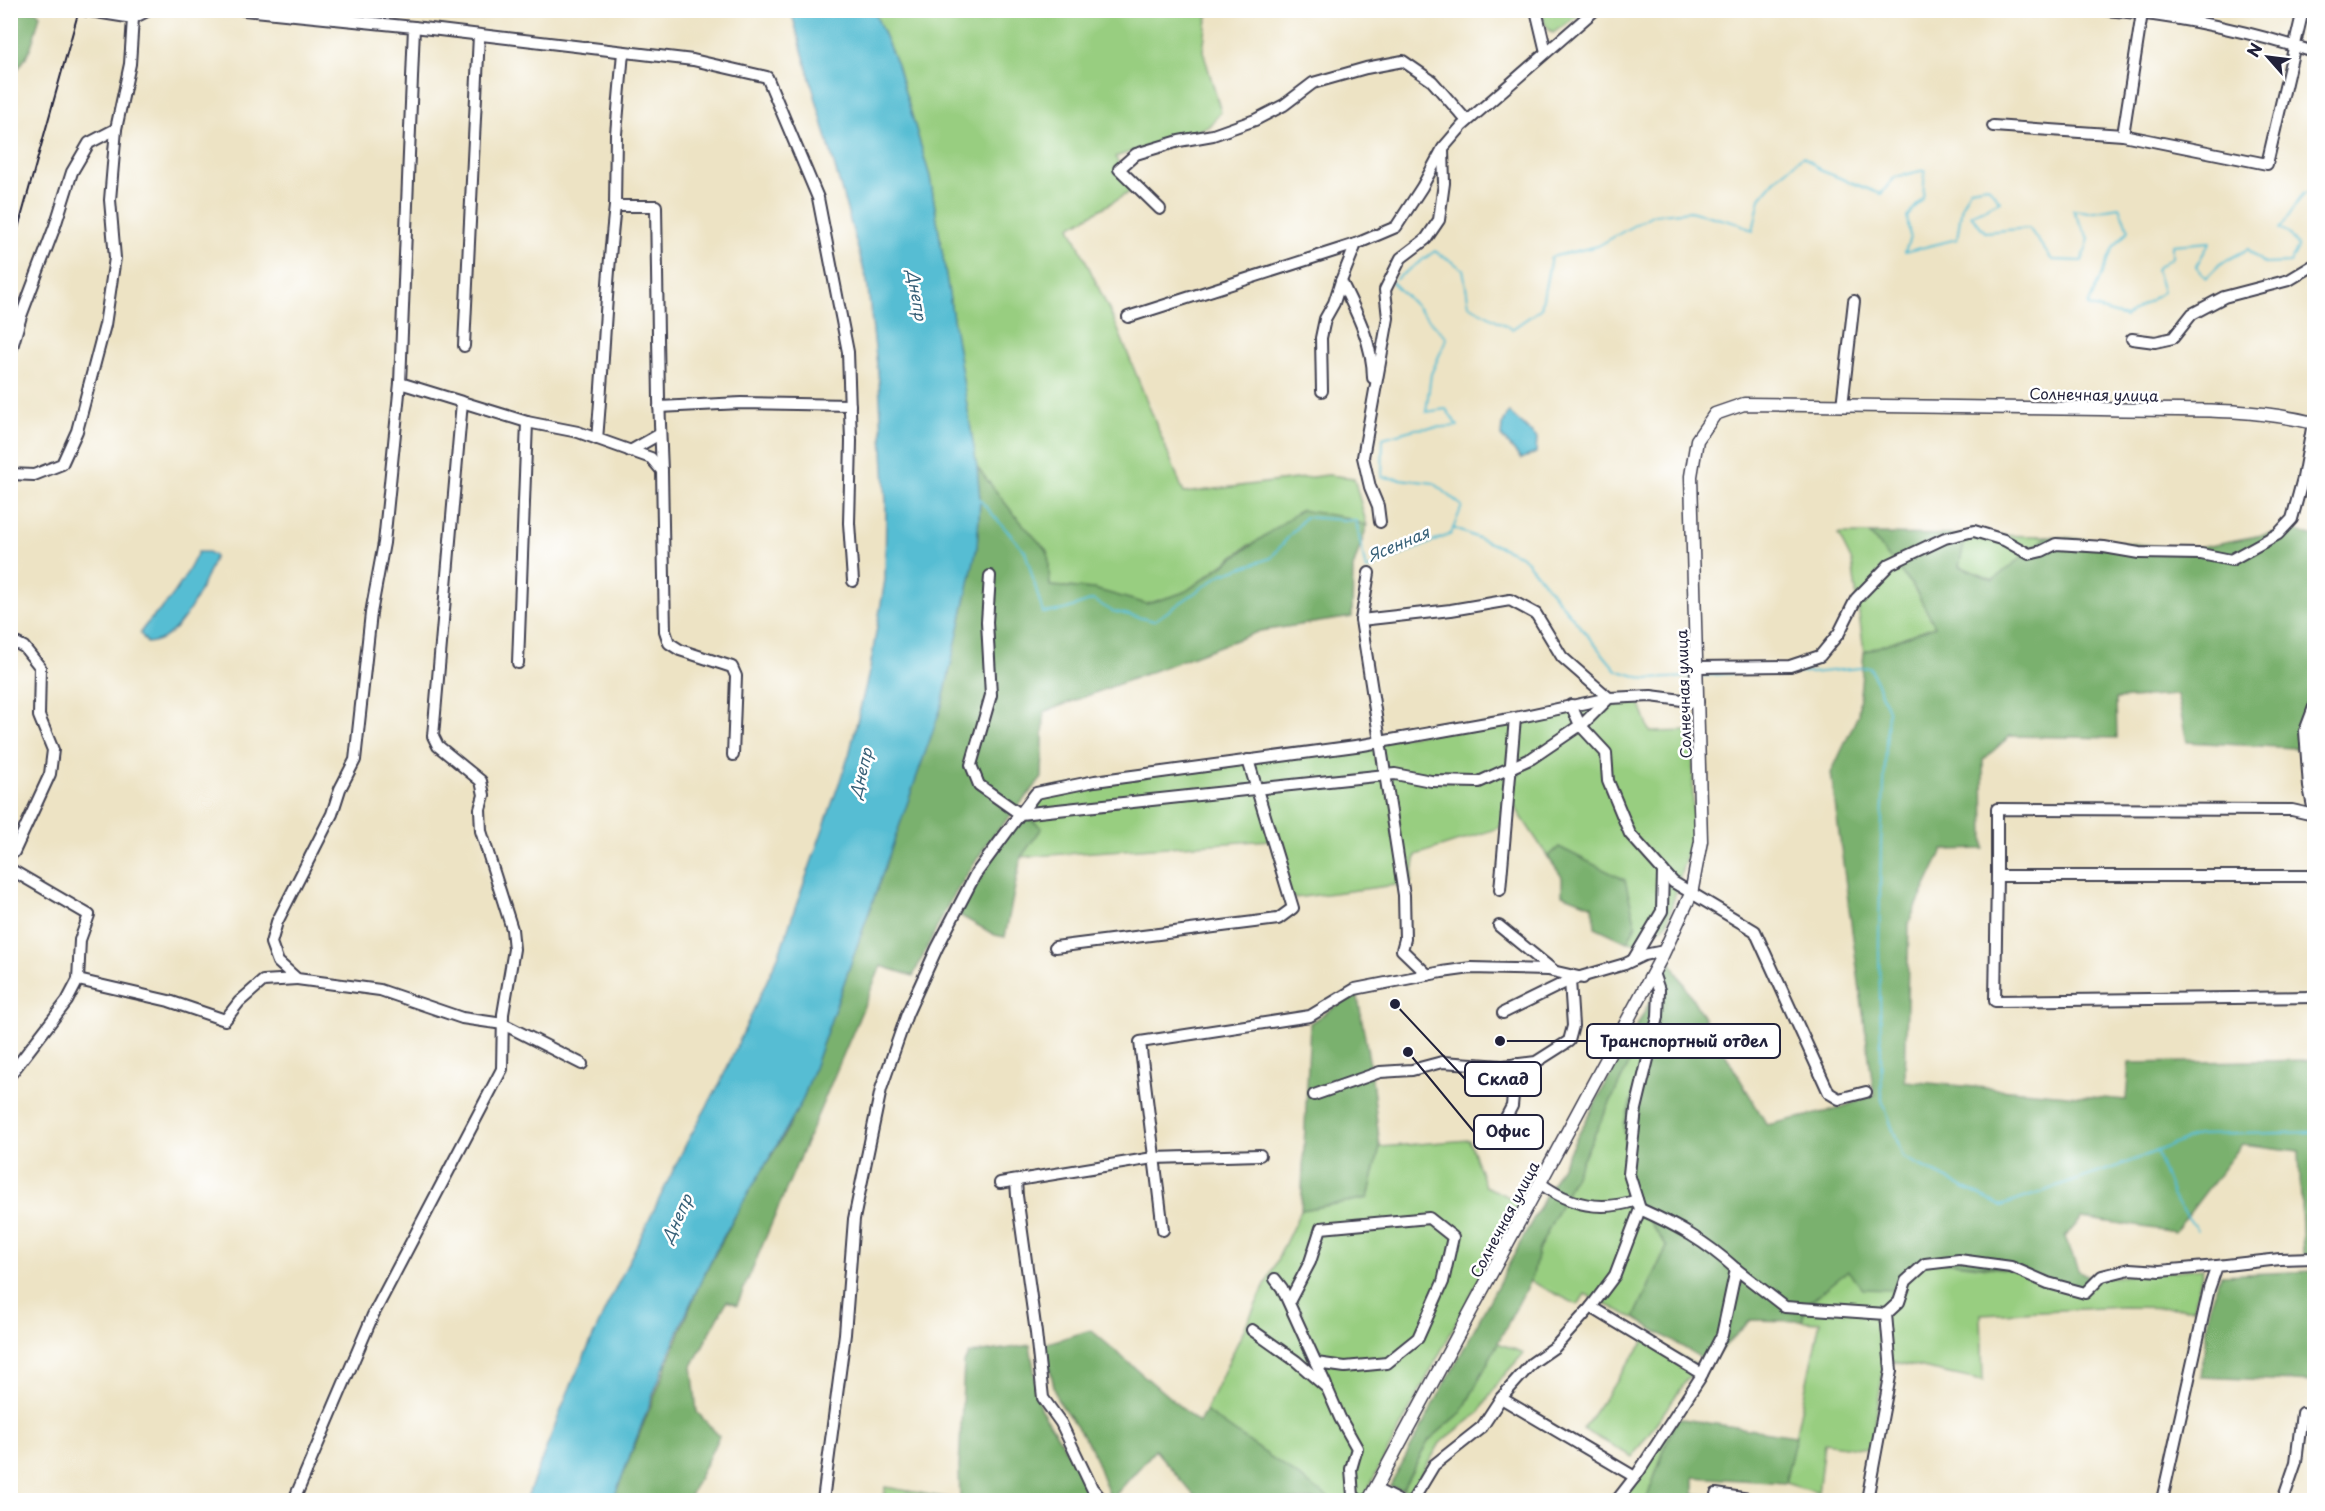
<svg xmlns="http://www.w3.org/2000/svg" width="2325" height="1511" viewBox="0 0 2325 1511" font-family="'Playpen Sans',sans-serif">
	<rect width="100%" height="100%" fill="#fff"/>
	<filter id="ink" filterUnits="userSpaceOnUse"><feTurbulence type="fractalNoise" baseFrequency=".0167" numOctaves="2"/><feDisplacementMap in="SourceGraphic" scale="12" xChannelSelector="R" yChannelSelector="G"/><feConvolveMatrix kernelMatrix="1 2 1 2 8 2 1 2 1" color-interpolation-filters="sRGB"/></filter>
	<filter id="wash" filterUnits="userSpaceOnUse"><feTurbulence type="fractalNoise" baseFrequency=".008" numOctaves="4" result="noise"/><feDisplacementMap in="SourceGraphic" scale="24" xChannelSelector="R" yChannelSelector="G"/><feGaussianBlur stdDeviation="1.35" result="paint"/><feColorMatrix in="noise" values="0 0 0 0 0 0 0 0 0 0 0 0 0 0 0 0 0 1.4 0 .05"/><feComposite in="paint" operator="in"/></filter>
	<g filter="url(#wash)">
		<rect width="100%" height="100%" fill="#ede3c4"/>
		<g fill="#98ce80" stroke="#5d785e" stroke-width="1.5">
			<path d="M874,11H1208L1203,51L1221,112L1208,127L1115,157L1135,189L1070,227L1117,327L1184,493L1328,475L1354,478L1367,526L1343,517L1249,545L1185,592L1147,604L1094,589L1050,586L1048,552L1013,514L977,467L930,177L897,65Z"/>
			<path d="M1545,11H1584L1553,33C1545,26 1541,21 1545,11Z"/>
			<path d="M1838,534H1870L1914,588L1935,626L1864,652L1852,562Z"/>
			<path d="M1966,535L2048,536L1993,580L1959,566Z"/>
			<path d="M1639,702L1650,732L1693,731V831L1667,923L1641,944L1627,942L1636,925L1559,847L1548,857L1513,804L1499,828L1416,855L1411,883L1287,899L1271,840L1021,857L1042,828L1024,815L1039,790Z"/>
			<path d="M1638,1045L1647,1048L1628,1192L1667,1247L1634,1318L1585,1294L1578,1305L1530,1281L1538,1251Z"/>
			<path d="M1469,1140L1485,1186L1520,1202L1362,1500H1332L1205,1411L1301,1210L1368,1198L1380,1147Z"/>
			<path d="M1927,1260L2093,1279L2203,1268L2194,1308L2123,1307L1981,1314L1983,1381L1885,1360L1871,1450L1824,1443L1818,1493L1785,1483L1820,1322L1802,1321L1806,1305L1848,1270L1893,1290L1914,1266Z"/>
			<path d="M1647,1337L1697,1366L1632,1457L1583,1429Z"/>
			<path d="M1498,1343L1524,1353L1498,1382L1480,1412L1440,1443L1412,1491L1402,1490L1429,1440L1462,1412Z"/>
			<path d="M1676,1418L1646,1500H1614Z"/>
			<path d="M885,1487L960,1500H884Z"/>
		</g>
		<g fill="#7ab16e" stroke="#4e6a54" stroke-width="1.5">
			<path d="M11,10L36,11L40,15C34,38 30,59 11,76Z"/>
			<path d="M977,467L1013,513L1048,552L1050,586L1094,589L1147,604L1185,592L1301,510L1343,517L1367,526L1353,568L1352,617L1260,631L1044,712L1042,778L988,842L949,903L913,976L881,966L737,1305L727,1301L692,1366L697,1412L719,1436L688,1500H613L700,1283L745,1198L785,1134L803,1099L942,705L977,547L980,500Z"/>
			<path d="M2293,529L2314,537V756L2312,749L2187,742L2177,695L2116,699L2117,738L2010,736L1983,760L1984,849L1943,850L1909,922L1905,1081L2126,1100L2129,1063L2314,1060V1255H2303L2299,1151L2242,1144L2175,1232L2082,1218L2065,1237L2078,1270L2093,1279L2087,1291L2012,1268L1928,1260L1914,1266L1894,1290L1863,1289L1848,1271L1806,1305L1802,1321L1751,1320L1706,1365L1698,1356L1634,1318L1667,1247L1628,1192L1624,1124L1647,1049L1638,1045L1538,1251L1533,1275L1462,1412L1429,1440L1402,1490L1390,1486L1671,962L1767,1125L1834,1110L1874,1095L1831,773L1858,715L1864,652L1935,626L1914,588L1870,534L1966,535L1959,566L1993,580L2048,536L2189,549Z"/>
			<path d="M1024,815L1042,828L1021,857L1005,937L995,935L959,915L1003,841Z"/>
			<path d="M1559,847L1625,880L1636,925L1627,942L1595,927L1593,906L1562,894V877L1548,857Z"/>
			<path d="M1357,992L1371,1071L1380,1147L1368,1198L1301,1210L1310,1023Z"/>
			<path d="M2314,1271V1382L2201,1377L2210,1303L2221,1275Z"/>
			<path d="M1091,1330L1199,1423L1205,1411L1332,1500H1198L1155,1450L1111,1500L1091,1447L1057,1399L1044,1344Z"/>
			<path d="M1030,1345L1040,1408L1083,1476L1095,1500H960L959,1468L964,1363L969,1354Z"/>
			<path d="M1676,1418L1796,1436L1785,1483L1694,1477V1494L1748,1500H1646Z"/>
		</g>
		<g fill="#56bdd3" stroke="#3c7087" stroke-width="1.5">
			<path d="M791,11H874L897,65L930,177L977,467L980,500L977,547L942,705L803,1099C770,1161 729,1219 700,1283C667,1353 641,1428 613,1500H526L568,1392L605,1310L687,1142L720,1083L779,954L849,755L870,668L885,580L886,503L879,382L867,281Z"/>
			<path d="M1509,412L1537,438L1536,453L1521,459L1501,436L1502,425Z"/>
			<path d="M198,552H208L215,556C204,584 181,642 147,643L140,633C147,621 156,615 165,605C179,588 189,571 198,552Z"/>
		</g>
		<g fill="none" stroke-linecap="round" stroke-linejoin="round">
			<g stroke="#56bdd3" stroke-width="2">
				<path d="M1396,279L1435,251L1463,269L1469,305L1512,329L1541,309L1551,257L1598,246L1652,215L1690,211L1740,224L1753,231L1760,198L1777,178L1803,156L1822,171L1881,194L1895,177L1925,170L1923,198L1907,217L1910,237L1905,252L1957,239L1962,205L1970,189L1988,186L2000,201L1971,215L1985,232L2029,228L2052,260L2082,261L2089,239L2073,210L2089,212L2119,207L2129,230L2113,248L2088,306L2125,317L2163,292L2156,269L2172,257V245L2210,242L2196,266L2206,278L2220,264L2248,249L2264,264L2290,263L2298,247L2289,234L2280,229L2304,193L2314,191"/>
				<path d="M979,499L1025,551L1043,613L1064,610L1093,600L1112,611L1154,621L1222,574L1271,558L1305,517L1356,521L1366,570L1451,534L1462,506L1434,483L1382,477L1383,438L1415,429L1458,426L1446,409L1426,412L1431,374L1447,338L1392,282"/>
				<path d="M1453,528L1522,556L1616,670L1646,679L1692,677"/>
				<path d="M1758,672L1811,673L1870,667L1888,710L1881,842L1879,947L1882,1100L1903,1157L2001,1206L2121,1165L2198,1135L2314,1132"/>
				<path d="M1701,676L1746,672"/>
				<path d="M2156,1151L2173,1197L2197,1230"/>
			</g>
		</g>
	</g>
	<g filter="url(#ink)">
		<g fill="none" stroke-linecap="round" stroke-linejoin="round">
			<g stroke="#403f50" stroke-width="14">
				<g id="minor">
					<path d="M84,10L133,18"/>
					<path d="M244,10L414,27L400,383L462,402L433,736L438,746L481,781L484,795L480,809L481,831L512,929L514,949L503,1014L502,1069L373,1315L294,1500"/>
					<path d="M1536,10L1546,52"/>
					<path d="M2105,10C2176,15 2247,31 2314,52"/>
					<path d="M133,18L149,10"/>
					<path d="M414,27L693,60L767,77L818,198L848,352L851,441L849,523L853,581"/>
					<path d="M623,52L616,134L615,206H656L659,400L662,471"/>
					<path d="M1993,126L2123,135L2267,164L2303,10"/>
					<path d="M2123,135L2142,13"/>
					<path d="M1160,209L1119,169L1136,154L1179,141L1213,135L1255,120L1284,105L1313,83L1366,68L1403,61L1432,81L1467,121"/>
					<path d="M1356,244L1341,281C1356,311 1373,344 1373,378"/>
					<path d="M1128,317L1356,244L1396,227L1422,187L1443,148L1462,126L1595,10"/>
					<path d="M2132,339L2155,342L2173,338L2192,314L2224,297L2289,280L2314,265"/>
					<path d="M464,346L479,35"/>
					<path d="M10,354L21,316L55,226L72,172L89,143L116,129L130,64L133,18L137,10"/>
					<path d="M400,383L384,543L371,613L355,760L340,789L332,814L277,922L271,943L278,962L297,979L380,990L462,1018L503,1024L582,1064"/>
					<path d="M1322,391L1321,338L1325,319L1334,303L1341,281"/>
					<path d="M462,402L527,422L578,432L651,458L662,471L665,631L669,643L680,650L732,667L736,676L733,755"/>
					<path d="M1842,406L1854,301"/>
					<path d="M659,407L741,403L850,405"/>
					<path d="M597,439C604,361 606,284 615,206"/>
					<path d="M630,451L660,434"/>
					<path d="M10,474L34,475L62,464L77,431L105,325L115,258L110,200L116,129"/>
					<path d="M1380,522L1378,506L1370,487L1363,457L1388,318L1385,290L1401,258L1426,239L1439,220L1444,183L1443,149"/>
					<path d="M1369,573L1361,620L1404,895L1405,939L1402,950L1428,975"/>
					<path d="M990,576L987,622L991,695L971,765L979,785L1020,814L1036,793L1095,781L1363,745L1515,718L1609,698L1562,657L1536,614L1510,600L1451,610L1361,620"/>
					<path d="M10,640L24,647L40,667L39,716L53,750L50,774L14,852H10"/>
					<path d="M518,663L527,422"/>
					<path d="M1696,667L1790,666L1820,656L1839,633L1856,599L1890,564L1945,538L1974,531L2004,540L2029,554L2042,551L2056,544L2104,547L2139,553L2201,554L2231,560L2278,534L2292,519L2303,478L2313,423"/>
					<path d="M1571,705L1580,725L1606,753L1608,781L1630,834L1673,882L1755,931L1829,1093L1839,1099L1866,1092"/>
					<path d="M2314,707L2305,731L2309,787L2314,812"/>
					<path d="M10,869L89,915L80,940L78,980"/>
					<path d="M1997,876V809L2292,810L2314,815"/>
					<path d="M2314,876H1997L1995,1001L2314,997"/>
					<path d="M1500,890L1515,718"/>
					<path d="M1499,926L1554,971"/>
					<path d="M1055,947L1278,919L1293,908L1248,760"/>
					<path d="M1633,960L1662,911L1663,871"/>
					<path d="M1503,1013L1570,980L1625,964L1644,955L1664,951"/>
					<path d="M10,1075L67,1001L78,980L169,1001L225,1020L239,1002L263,981L297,979"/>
					<path d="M1314,1095L1380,1072L1412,1070L1442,1062L1503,1066L1536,1062L1569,1041L1573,1026L1570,980"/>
					<path d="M1502,1125L1512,1106L1516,1064"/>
					<path d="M1016,1181L1017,1196L1036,1333L1043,1398L1061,1423L1092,1488L1102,1500"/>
					<path d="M1000,1183L1153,1158L1260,1155"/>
					<path d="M1540,1183C1570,1206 1602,1212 1637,1200"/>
					<path d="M1640,1209L1629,1174L1636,1109L1658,1017L1659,990L1653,973"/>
					<path d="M1163,1230L1140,1042L1310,1016L1355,989L1442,972L1471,968L1548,970L1583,978"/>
					<path d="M1275,1279L1282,1288L1326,1385"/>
					<path d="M1289,1302L1310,1262L1321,1228L1429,1218L1453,1237L1443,1282L1418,1338L1387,1363L1345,1367L1316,1363"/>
					<path d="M1591,1307L1615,1275L1640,1209C1678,1226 1705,1241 1736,1269"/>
					<path d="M1886,1314L1899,1302L1906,1281L1925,1264L1959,1260L2011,1267L2048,1283L2085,1293L2102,1276L2130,1269L2160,1271L2217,1266"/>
					<path d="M1252,1330L1296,1361L1327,1388L1340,1418L1357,1448L1351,1469L1353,1496L1359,1500"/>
					<path d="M1501,1398L1532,1363L1555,1347L1591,1307L1702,1374"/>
					<path d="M1375,1489L1397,1500"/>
					<path d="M1716,1494L1756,1500"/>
					<path d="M823,1500L845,1334L854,1219L881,1089L907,1014L937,948L975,875L1020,814L1395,774L1431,781L1479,782L1532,758L1585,722L1609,698L1651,696L1698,702"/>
					<path d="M1413,1500L1434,1465L1482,1427L1501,1398L1635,1477"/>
					<path d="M1617,1500L1638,1473L1700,1378L1722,1335L1736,1269L1785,1307L1886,1314L1891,1371L1867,1500"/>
					<path d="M2162,1500L2209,1289L2217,1266L2280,1259L2314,1258"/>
					<path d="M2283,1500L2296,1462L2302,1413"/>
				</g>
			</g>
			<g stroke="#403f50" stroke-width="15">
				<path id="tertiary" d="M1369,1500L1661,958L1691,894L1701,841L1691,476L1697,440L1715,414L1744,404C1863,406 1982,407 2101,409C2172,411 2245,406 2314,423"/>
			</g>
			<use href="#minor" stroke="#fff" stroke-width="10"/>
			<use href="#tertiary" stroke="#fff" stroke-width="12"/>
			<path stroke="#22223b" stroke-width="2" d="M10,257L79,10"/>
		</g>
	</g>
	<g text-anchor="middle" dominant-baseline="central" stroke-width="5" stroke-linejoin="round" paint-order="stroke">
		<g font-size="15" fill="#22223b" stroke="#fff">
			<text transform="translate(2094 394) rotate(1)">Солнечная улица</text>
			<text transform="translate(1683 694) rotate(-92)">Солнечная улица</text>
			<text transform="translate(1504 1219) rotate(-62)">Солнечная улица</text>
		</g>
		<g font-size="16" font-style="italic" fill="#376078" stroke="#fff">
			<text transform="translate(918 295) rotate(81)">Днепр</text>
			<text transform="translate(1398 543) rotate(-23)">Ясенная</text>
			<text transform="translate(860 773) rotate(-76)">Днепр</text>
			<text transform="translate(676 1218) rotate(-65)">Днепр</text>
		</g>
	</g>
	<path fill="none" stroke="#22223b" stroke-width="2" d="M1500 1041L1587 1041M1395 1004L1465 1079M1408 1052L1474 1132"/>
	<g fill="#22223b" stroke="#fff" stroke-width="2">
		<circle cx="1500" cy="1041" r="6"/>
		<circle cx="1395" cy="1004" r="6"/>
		<circle cx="1408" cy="1052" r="6"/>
	</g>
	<g fill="#fff" stroke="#22223b" stroke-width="2">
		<rect x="1587" y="1024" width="193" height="34" rx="6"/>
		<rect x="1465" y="1062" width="76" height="34" rx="6"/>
		<rect x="1474" y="1115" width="69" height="34" rx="6"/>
	</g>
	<g font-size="16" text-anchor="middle" font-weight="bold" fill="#22223b">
		<text x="1684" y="1047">Транспортный отдел</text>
		<text x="1503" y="1085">Склад</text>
		<text x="1508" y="1137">Офис</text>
	</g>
	<rect width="2325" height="1511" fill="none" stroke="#fff" stroke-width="36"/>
	<g transform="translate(2268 57) rotate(298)" stroke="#ffffff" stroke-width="4.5" paint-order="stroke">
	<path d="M0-4.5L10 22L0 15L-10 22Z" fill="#22223b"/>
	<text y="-9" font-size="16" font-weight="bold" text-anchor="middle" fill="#22223b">N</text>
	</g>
</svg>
